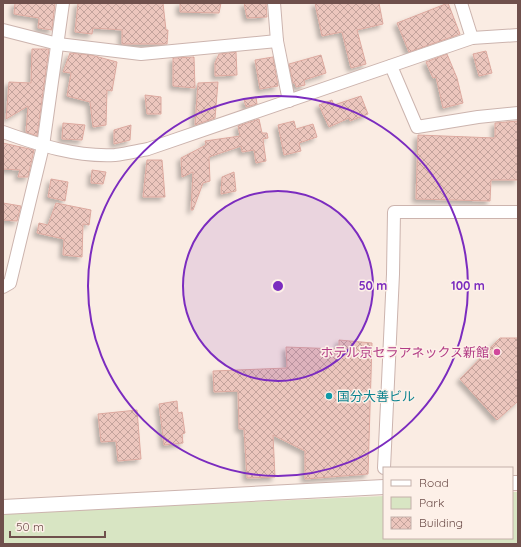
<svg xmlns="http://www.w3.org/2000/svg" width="521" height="547" viewBox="0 0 521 547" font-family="Quicksand,'Noto Sans JP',sans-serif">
	<defs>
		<pattern id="building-cross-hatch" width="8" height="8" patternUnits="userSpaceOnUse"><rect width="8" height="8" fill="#ecc6bd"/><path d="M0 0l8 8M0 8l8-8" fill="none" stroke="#c3a39c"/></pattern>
		<filter id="shadow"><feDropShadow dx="-3.5" dy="3.5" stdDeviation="2" flood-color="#0004"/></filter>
	</defs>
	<rect width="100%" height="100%" fill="#faece3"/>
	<path fill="#d8e5c3" d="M512,492H518V544H3V513L384,496V538H512Z"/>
	<g fill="url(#building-cross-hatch)" stroke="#dda99f" filter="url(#shadow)">
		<path d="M15,3H55L52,30L38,28L39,18L14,14Z"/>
		<path d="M78,3H163L166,30H168L167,44H122V30L93,28L92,34L75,32Z"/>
		<path d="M180,3H221L219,13L180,12Z"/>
		<path d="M244,3H266L267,17L247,18Z"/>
		<path d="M315,3H379L383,24L357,30L366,64L351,68L342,32L322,36Z"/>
		<path d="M448,3L460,34L409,52L397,23Z"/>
		<path d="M32,49H49L37,136L26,132L28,106L6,119L9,82L31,83Z"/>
		<path d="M486,51L492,73L479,76L473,54Z"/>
		<path d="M236,52L237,75L215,76V63L219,54Z"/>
		<path d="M70,53L91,55L117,62L112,91L107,90L106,125L93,127L90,102L67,96L71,73L63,72Z"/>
		<path d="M447,54L457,78L463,103L443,108L436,77L433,78L426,62Z"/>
		<path d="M321,55L326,73L304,80L305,85L296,87L295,83H293L289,64Z"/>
		<path d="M194,57L195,88L173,86V58Z"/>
		<path d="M273,57L278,86L260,89L255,60Z"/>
		<path d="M218,82L215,118L195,125L198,83Z"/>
		<path d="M145,95L161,97V114H147Z"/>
		<path d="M361,96L368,114L350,121L349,118L329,127L319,105L332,100L334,105Z"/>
		<path d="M256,97L257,104L246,107L244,100Z"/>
		<path d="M259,119L262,133H267L268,138L263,139L266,161L256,163L254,150L242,152L241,146L209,157L210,181L203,183L193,210H191L193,172L182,177L181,158L206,145L205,141L240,136L238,126Z"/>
		<path d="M294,121L296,129L313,124L317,137L299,143L301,151L284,155L278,125Z"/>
		<path d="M518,121V180H491L490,201L416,199L418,135L495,138V123Z"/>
		<path d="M63,123L85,125L82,140L62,139Z"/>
		<path d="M131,125L130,140L114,144V130Z"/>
		<path d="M3,143L34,150L28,177H18L20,170L3,169Z"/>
		<path d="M147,160H162L165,197H143Z"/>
		<path d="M92,170L106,172L103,184L91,183Z"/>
		<path d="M234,172L236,191L221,194L222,177Z"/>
		<path d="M51,179L68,182L65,201L48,197Z"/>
		<path d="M3,203L21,206L17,221L3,220Z"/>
		<path d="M56,203L91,210L89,225L83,224L82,257L63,255L64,239L37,233L39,223L48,225Z"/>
		<path d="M500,338H518V401L497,420L460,379Z"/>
		<path d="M339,340L372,343L368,474L305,479V451L273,435L275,477L247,478L244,429H239L238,391L214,392L213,371L287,368L286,347L339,349Z"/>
		<path d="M177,401L178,413L182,412L185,433L182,434L183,443L164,445L159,404Z"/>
		<path d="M137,410L141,459L118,461L116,441L101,442L98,414Z"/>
	</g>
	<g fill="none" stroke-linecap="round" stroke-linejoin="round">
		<g stroke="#ccb4ae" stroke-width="14">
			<g id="minor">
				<path d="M274,3L277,41L289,101"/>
				<path d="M461,3L472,38"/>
				<path d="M3,30L58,44L141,54L277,41"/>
				<path d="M391,66L417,127L478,117L518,113"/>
				<path d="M3,132C39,145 76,157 115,155C126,154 137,151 148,149L472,38L518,35"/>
				<path d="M3,287L10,283L43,146L63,3"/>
				<path d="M384,468L393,274L394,212H518"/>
			</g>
		</g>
		<g stroke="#ccb4ae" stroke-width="16">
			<g id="tertiary">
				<path d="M512,483H518"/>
				<path d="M3,507L384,487"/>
			</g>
		</g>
		<use href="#minor" stroke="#fff" stroke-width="12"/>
		<use href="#tertiary" stroke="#fff" stroke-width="14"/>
	</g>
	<circle cx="278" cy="286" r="95" fill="#7b2cbf" fill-opacity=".12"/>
	<g fill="none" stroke="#7b2cbf" stroke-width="2">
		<circle cx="278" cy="286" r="95"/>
		<circle cx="278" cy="286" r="190"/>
	</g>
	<circle fill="#d1479c" stroke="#fdf0e8" stroke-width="1.5" cx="497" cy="352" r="4"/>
	<circle fill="#0f9aa8" stroke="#fdf0e8" stroke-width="1.5" cx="329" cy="396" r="4"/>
	<g text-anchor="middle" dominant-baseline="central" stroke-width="3" stroke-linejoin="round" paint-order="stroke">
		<g font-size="13" fill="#b23c85" stroke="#fdf0e8" text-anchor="end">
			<text x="489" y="352">ホテル京セラアネックス新館</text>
		</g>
		<g font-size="13" fill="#0d838f" stroke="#fdf0e8" text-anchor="start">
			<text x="337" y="396">国分大善ビル</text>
		</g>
	</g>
	<circle cx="278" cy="286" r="6" fill="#7b2cbf" stroke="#fdf0e8" stroke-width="2"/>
	<g font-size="12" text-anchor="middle" font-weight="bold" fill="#7b2cbf" stroke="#fdf0e8" stroke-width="3" stroke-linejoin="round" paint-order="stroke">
		<text x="373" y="290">50 m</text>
		<text x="468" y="290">100 m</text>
	</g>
	<rect width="521" height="547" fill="none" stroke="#6f504c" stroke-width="8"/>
	<rect x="383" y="467" width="130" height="72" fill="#fdf0e8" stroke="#c4b0aa"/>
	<rect x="391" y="480" width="20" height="6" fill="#ffffff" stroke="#c4b0aa"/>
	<text x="419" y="487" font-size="12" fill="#6f504c">Road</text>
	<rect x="391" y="497" width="20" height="12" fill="#d8e5c3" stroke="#c4b0aa"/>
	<text x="419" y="507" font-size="12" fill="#6f504c">Park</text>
	<rect x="391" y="517" width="20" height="12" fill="url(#building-cross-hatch)" stroke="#c4b0aa"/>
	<text x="419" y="527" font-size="12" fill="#6f504c">Building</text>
	<path d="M10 531v6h95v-6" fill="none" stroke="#6f504c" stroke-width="2"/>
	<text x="16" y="531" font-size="12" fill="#6f504c" stroke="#fdf0e8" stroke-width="3" paint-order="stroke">50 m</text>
</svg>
